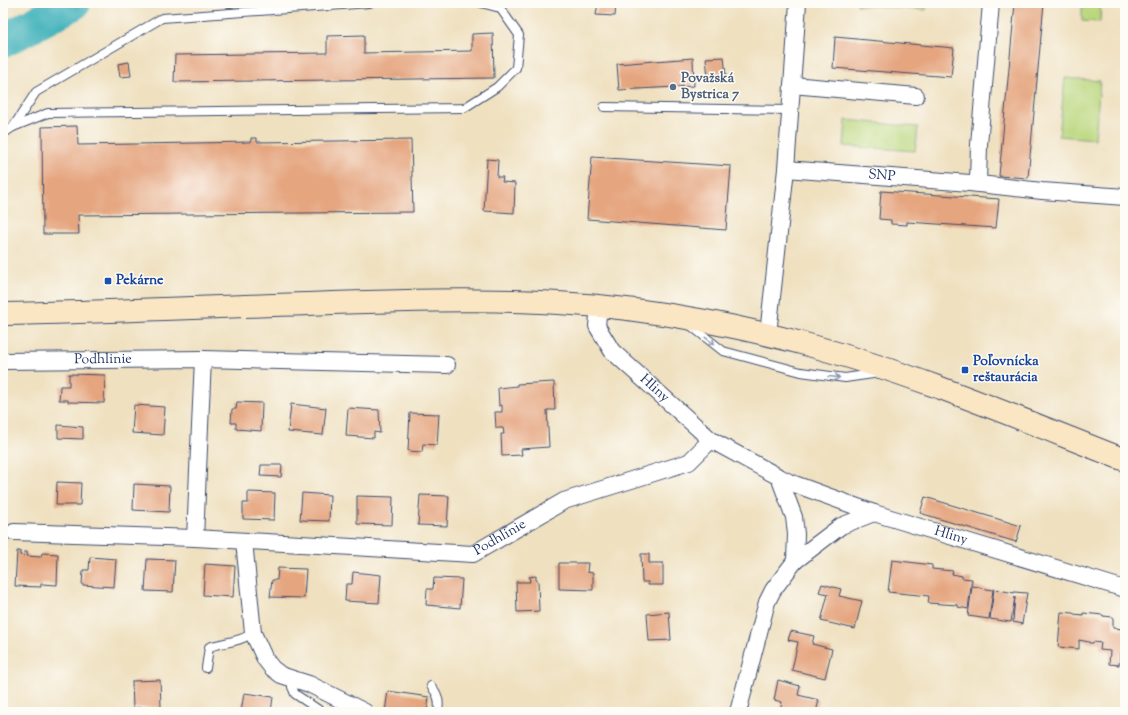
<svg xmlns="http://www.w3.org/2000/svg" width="1128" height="715" viewBox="0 0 1128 715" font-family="'Sorts Mill Goudy',serif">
	<rect width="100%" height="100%" fill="#fdfcf7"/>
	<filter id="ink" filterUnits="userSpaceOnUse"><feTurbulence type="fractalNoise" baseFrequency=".025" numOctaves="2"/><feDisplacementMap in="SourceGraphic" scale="8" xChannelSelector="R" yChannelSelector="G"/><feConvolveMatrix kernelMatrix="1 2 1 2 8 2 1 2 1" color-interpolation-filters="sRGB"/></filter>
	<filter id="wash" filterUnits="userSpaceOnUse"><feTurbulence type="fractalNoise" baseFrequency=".012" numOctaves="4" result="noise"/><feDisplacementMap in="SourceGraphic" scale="16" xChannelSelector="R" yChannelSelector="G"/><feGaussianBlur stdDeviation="0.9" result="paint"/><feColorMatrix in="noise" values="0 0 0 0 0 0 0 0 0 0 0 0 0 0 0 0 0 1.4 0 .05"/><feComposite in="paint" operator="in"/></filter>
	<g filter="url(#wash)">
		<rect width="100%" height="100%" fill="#efe0bf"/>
		<g fill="#bad77d" stroke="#6a836e">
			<path d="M857,3H927L926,10L857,5Z"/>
			<path d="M1082,3H1101L1100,22L1082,21Z"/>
			<path d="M1065,78L1100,81L1095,139L1059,136Z"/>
			<path d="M846,120L918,127L915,151L844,146Z"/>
		</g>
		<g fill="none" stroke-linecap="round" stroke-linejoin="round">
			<path stroke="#42b2bb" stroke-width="34" d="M3,41L74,3"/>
		</g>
		<g id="blocks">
			<g fill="#e5a57f">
				<path d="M598,3H616L615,16L596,15Z"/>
				<path d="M634,3H651V6L634,4Z"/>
				<path d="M674,3H685V5L674,4Z"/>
				<path d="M1015,3H1044L1028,178L999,176Z"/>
				<path d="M493,33L494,78L174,82L175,55L327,53V36L364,35V53L472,51V34Z"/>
				<path d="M835,37L954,48L951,77L833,68Z"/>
				<path d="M724,57L726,76L708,77L706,58Z"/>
				<path d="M693,58L694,86L619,90L617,64Z"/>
				<path d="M129,62L131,76L120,77L118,64Z"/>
				<path d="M77,126L78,145L251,142V138H257V142L411,140L413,212L78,215L79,234H43L42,127Z"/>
				<path d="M592,157L731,166L726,230L587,219Z"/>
				<path d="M487,159L498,160L497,177H503L502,182L515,183L514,213L484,211Z"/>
				<path d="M881,191L999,199L996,228L907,222V225L891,224V220L879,219Z"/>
				<path d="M69,374L105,375L104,403L68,402V400H59L60,386H69Z"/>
				<path d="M554,382L555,410H547L549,447L521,449L522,455L502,456L501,434H504L503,428H496L495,412H502V405L499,406L498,388L517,386V384Z"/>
				<path d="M237,402L262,403L261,431L236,429V423H231L232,409H236Z"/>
				<path d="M291,404L326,408L323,435L288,432Z"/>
				<path d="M134,405L165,407L163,435L132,433Z"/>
				<path d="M348,408L379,410L380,433L374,432V438L346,436Z"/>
				<path d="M410,413L439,414L437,445L423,444L422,452L408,451Z"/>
				<path d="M58,425L83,427V439L58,438Z"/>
				<path d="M261,465H282L281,477L260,476Z"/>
				<path d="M57,482L81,483L80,505H56Z"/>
				<path d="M134,484L170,486L169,512L133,510Z"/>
				<path d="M248,492L275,493L274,520L243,519V503H248Z"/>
				<path d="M302,493L330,495L329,521L300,520Z"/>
				<path d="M420,495L449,496L447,526L418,525Z"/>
				<path d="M357,496L393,497L392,525L357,524Z"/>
				<path d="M925,497L1021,526L1016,542L920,513Z"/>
				<path d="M17,551H20V555L24,556V552H27V556L41,557L42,553L58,554L57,585L41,584V587L15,586Z"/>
				<path d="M641,554H649V563H663V585H648V582H642Z"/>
				<path d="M90,557L116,559L114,587L82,585L83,570H89Z"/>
				<path d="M147,559L175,560L173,592L145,591Z"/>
				<path d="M892,560L932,565V569L953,571L952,574L962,576V578L972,579L968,609L958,607V605L928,603L929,596L888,592Z"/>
				<path d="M559,563H588L587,572L593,573V590L559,589Z"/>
				<path d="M205,564L235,566L233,597L203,595Z"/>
				<path d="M278,568L306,569L304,598L270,597L272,580H277Z"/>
				<path d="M353,572L381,575L379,603L345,601L346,584H352Z"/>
				<path d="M536,576V581H538L539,611L517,612L516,582H530L529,577Z"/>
				<path d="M434,578L462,579L460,608L426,605L427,589H433Z"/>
				<path d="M822,584L841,589L839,596L862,601L855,629L821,621L828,594L819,592Z"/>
				<path d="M972,586L980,587V588L993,590L989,619L968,616Z"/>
				<path d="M994,589L1014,593V592L1027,593L1022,624L1013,622L1015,597L1011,622L990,619Z"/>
				<path d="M669,612L671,640L649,641L647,614Z"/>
				<path d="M1061,612L1073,613L1074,614L1083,615V613L1103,615V616L1113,617V628L1123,629V627L1125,628V655L1120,654L1119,665L1109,664L1110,651L1100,650L1101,643L1093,642V643H1089V642L1079,640V649L1058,647Z"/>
				<path d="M791,631L814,636L812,644L832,649L825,678L792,670L798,642L788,640Z"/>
				<path d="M160,680L161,707L133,708L132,681Z"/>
				<path d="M778,680L800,686L798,695L819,700L816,712H780L782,702L774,700Z"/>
				<path d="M388,691L429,697L427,712H385Z"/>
				<path d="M244,693L273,697L271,712H241Z"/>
			</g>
		</g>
	</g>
	<g filter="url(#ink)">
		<use href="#blocks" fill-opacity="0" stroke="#3b4a6d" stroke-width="1"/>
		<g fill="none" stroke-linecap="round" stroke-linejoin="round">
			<g stroke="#3b4a6d" stroke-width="10">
				<g id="lane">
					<path d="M604,107L790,110"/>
					<path d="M13,127L36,92L162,18L370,3"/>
					<path d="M3,134L13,127L48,113L464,108L497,87L516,68L519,35L500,8L481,3"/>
					<path d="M690,325L723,351L801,372L845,378L880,373"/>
					<path d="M206,668L209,647C224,642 240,642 253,633"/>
					<path d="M292,678V687L295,694L322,712"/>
					<path d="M431,686C438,694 440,701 438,712"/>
				</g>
			</g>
			<g stroke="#3b4a6d" stroke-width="18">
				<g id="street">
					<path d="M792,85L916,96"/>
					<path id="s1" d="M786,169L970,183L1042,191L1125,197"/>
					<path d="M978,184L979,145L991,3"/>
					<path id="s2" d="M599,306L597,326L612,351L711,440L779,477L794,517L796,534L795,561L773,590L767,602L738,712"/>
					<path d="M768,334L786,169L798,3"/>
					<path id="s3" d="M3,361L203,359L447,365"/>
					<path id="s4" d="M779,477L789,482L874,513L1125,589"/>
					<path id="s5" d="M14,532L195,538L473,554L564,501L689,462L711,440"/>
					<path d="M195,538L203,359"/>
					<path d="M244,541L253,633L265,659L272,668L281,675L309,684L365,712"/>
					<path d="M795,561L841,526L874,513"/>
				</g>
			</g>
			<g stroke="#3b4a6d" stroke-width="24">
				<path id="secondary" d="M3,314C105,312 206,307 308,304C419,300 531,296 642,311C697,318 752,330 805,344C915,374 1020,419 1125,460"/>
			</g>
			<use href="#lane" stroke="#fff" stroke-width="8"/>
			<use href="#street" stroke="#fff" stroke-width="16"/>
			<use href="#secondary" stroke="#fbe6c4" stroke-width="22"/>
		</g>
		<defs><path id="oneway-shaft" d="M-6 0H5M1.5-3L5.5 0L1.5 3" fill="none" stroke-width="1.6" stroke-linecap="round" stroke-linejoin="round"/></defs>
		<g stroke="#8d97ae">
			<use href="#oneway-shaft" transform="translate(710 341) rotate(38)"/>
			<use href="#oneway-shaft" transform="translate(834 377) rotate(5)"/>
		</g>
	</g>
	<circle fill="#5c6f8a" stroke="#fdfcf7" stroke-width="1.5" cx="673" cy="87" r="4"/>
	<g fill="#1a4fb4" stroke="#fdfcf7" stroke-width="1.5">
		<rect x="104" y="277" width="8" height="8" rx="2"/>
		<rect x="961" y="366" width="8" height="8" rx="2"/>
	</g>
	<g text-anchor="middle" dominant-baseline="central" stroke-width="3" stroke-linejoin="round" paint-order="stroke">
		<g font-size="14" font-weight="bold" fill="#4e5e75" stroke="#fdfcf7" text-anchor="start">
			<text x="681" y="79">Považská<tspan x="681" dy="16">Bystrica 7</tspan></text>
		</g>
		<g font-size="14" fill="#1b2f5e" stroke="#fdfcf7">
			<text stroke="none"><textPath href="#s1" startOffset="96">SNP</textPath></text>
			<text stroke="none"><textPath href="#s3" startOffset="100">Podhlinie</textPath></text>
			<text stroke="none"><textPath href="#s2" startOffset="106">Hliny</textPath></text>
			<text stroke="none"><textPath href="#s4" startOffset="182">Hliny</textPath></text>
			<text stroke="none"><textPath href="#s5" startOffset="491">Podhlinie</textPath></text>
		</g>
		<g font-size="14" font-weight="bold" fill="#164399" stroke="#fdfcf7" text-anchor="start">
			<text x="116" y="281">Pekárne</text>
			<text x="973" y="362">Poľovnícka<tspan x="973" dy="16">reštaurácia</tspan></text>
		</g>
	</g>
	<rect width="1128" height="715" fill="none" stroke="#fdfcf7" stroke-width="16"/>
</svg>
